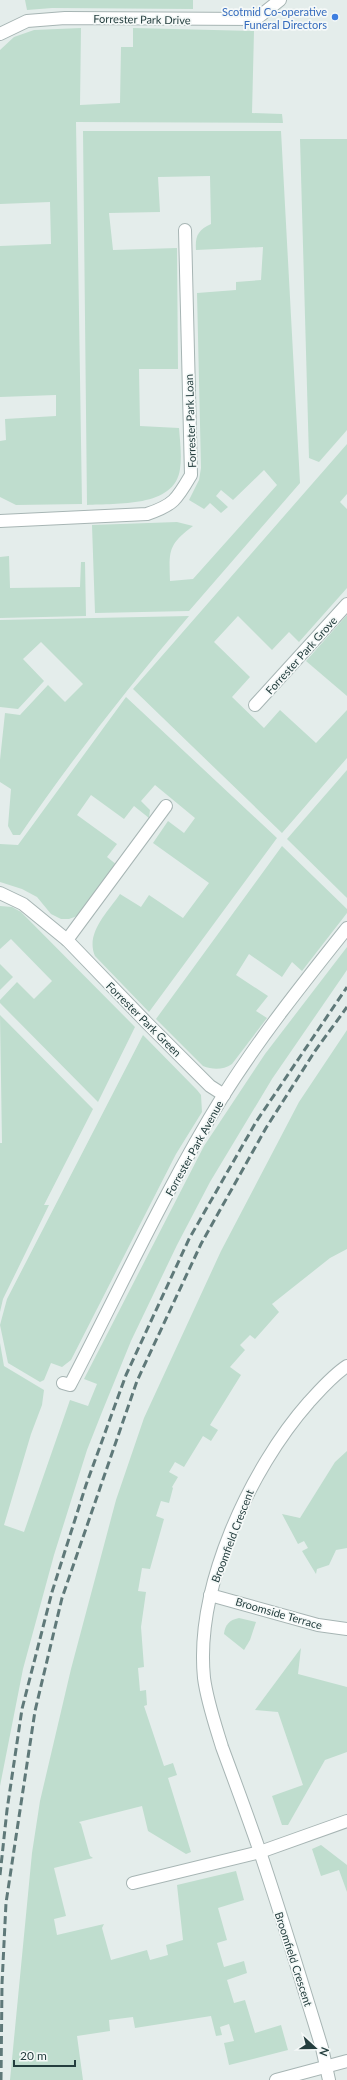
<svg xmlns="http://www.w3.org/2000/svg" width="347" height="2080" viewBox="0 0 347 2080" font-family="Lato,sans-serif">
	<rect width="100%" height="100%" fill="#e4edeb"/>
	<g fill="#bfddce">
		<path d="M25,0H193V9L52,8L27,10Z"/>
		<path d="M81,28L80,105L120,103L121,47H133V28L254,31L252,113L282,114L283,123L76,122L82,504L16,505L0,497V441L6,440L5,419L56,416V395L0,397V246L51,244L50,202L0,204V50L14,37L34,30Z"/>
		<path d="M83,131H281L300,483L189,611L95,613L92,525L177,522L193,526C168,545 169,550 170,581L193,579L277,485L264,470L233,500L221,490L216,496L228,507L221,513L210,503L204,509L189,500L199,480L201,468L197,293L236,290V282L261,280L263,247L196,250C195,236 198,230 211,224L210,176L158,177L160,212L109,213L113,250L177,248L178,369H139L140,426L179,428C180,441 182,456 180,469C175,508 116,503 87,505Z"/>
		<path d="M300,139H347V430L319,462L309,458Z"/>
		<path d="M347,444V494L340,502L347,509V588L299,642L289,632L272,650L238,616L214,642L250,677L232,697L264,728L280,710L316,743L347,710V758L282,833L133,689Z"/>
		<path d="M9,556L10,588L80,587L81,562H85L86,616L0,618V557Z"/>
		<path d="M347,615V696L306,661Z"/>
		<path d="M189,616C129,686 72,759 20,835H13L8,826L11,789L0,782V760L5,713L20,715L48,685L65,702L83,684L41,642L23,659L44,681L18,709L0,707V620Z"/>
		<path d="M126,697L277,838L149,1012L95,956C85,933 108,912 120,894L141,907L149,895L183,918L209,883L153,843L168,821L184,833L195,818L155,785L141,801L150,810L149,818L134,806L124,819L91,795L77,815L117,844L107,857L117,865L80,915L69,919H61L51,914L37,897L22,889L0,882V844L18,845Z"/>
		<path d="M347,770V898L287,839Z"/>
		<path d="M282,846L347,909V913L302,971L292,962L282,977L249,954L236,975L268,996L256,1011L267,1018L232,1064C223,1070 213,1070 203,1066L156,1019Z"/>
		<path d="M0,906L12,907L21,912L135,1027L98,1102L0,1003V1000L17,982L34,999L52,981L11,939L0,949Z"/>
		<path d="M347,947V970L272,1079L210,1182L177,1245L131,1341L102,1412L87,1450L54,1555L23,1669L0,1786V1343L4,1366L44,1390L42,1405L31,1434L4,1525L24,1532L70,1400L88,1406L97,1384L84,1379L204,1146L265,1054Z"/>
		<path d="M0,964L13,977L0,990Z"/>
		<path d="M0,1015L93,1109L44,1205H49L3,1299L0,1312V1143H2Z"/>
		<path d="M347,1030V1249L330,1258L272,1304L279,1312L255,1339L250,1335L240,1345L245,1350L230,1367L241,1375L210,1425L218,1430L211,1441L203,1436L184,1467L175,1462L169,1472L178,1477L172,1487L173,1488L169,1503L161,1501L156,1516L164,1519L150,1569L142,1568L138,1591L146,1592L141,1627L144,1667L138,1668L140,1691L146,1690L147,1705L144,1706L164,1766L173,1763L177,1775L168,1778L191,1852L186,1854L148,1831L142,1806L79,1822L81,1824L90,1856L93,1858L54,1868L66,1916L54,1919L57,1935L104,1924L102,1928L111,1960L147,1950L150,1960L168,1955L166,1945L183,1940L177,1885L236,1871L244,1900L218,1908L227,1940L217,1943L224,1967L244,1961L247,1973L227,1980L234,2003L245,2000L255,2033L281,2025L288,2050L229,2065L224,2043L234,2041L229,2024L220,2027L222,2035L216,2036L211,2016L135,2028L133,2017L109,2020L110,2031L77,2036L83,2080H10L32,1853L40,1801L71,1669L116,1500L144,1418L221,1251L299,1102Z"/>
		<path d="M143,1035L197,1090L201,1095L202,1112L176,1154L71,1360L62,1367L51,1363L44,1380L40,1382L8,1363L0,1325L7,1299Z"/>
		<path d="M347,1451V1548L336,1550L329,1565L317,1569L316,1574L302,1551L308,1548L304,1541L298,1544L282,1514L300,1518L335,1462Z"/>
		<path d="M239,1618L256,1622L250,1640L244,1650L224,1634C225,1625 229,1620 239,1618Z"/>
		<path d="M301,1648L298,1674L347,1687V1752L325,1760L288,1825H282L272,1796L303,1785L278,1712L255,1710Z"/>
		<path d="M321,1845L347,1865V1892L339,1870L321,1876L312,1849Z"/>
	</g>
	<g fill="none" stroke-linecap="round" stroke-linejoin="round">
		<g stroke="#a7b5b4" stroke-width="14">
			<g id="minor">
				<path d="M0,34L27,21L65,18L256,19L280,0"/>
				<path d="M0,521L147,514C174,505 177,499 191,475L185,230"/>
				<path d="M255,705L347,604"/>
				<path d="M0,893L23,904L67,940L147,1023L210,1086L224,1095"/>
				<path d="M67,940L166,806"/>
				<path d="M63,1383L70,1385C120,1289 166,1188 223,1096C260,1037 304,982 347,928"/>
				<path d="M210,1595L318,1625L347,1629"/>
				<path d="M133,1883L260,1852L347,1821"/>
				<path d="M329,2080L322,2048C302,1983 282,1917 260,1852C248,1817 235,1782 222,1747C215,1724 207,1701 204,1678C195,1587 250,1469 309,1402C321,1389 333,1375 347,1366"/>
			</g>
		</g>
		<g stroke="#a7b5b4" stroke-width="14">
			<path id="tertiary" d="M276,2080L347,2061"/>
		</g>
		<use href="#minor" stroke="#fff" stroke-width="12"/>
		<use href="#tertiary" stroke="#fff" stroke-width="12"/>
		<g stroke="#5f7979" stroke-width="3" stroke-dasharray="8 4" stroke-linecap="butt">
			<path d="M0,1875L7,1810L22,1709L52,1592L86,1485L126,1375L189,1239L256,1122L347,987"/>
			<path d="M1,2080L2,1984L6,1903L35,1711L62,1598L137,1381L201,1244L266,1128L315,1051L347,1007"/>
		</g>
	</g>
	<circle fill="#3f7fe0" stroke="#f5f9f8" stroke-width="1.5" cx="335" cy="17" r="4"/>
	<g text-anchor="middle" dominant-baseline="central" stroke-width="3.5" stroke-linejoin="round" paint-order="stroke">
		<g font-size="11" fill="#366cbe" stroke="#f5f9f8" text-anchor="end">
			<text x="327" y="11">Scotmid Co-operative<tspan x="327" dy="13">Funeral Directors</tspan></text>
		</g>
		<g font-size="11" fill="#243e3e" stroke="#f5f9f8">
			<text transform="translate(142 19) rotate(1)">Forrester Park Drive</text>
			<text transform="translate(190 421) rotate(-92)">Forrester Park Loan</text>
			<text transform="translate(301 655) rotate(-48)">Forrester Park Grove</text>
			<text transform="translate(144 1019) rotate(45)">Forrester Park Green</text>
			<text transform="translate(194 1148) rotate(-61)">Forrester Park Avenue</text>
			<text transform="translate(232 1536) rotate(-69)">Broomfield Crescent</text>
			<text transform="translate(279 1613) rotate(16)">Broomside Terrace</text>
			<text transform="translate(294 1959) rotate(72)">Broomfield Crescent</text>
		</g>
	</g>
	<g transform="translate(315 2048) rotate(111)" stroke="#f5f9f8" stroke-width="3" paint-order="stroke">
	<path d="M0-3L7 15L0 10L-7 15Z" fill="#243e3e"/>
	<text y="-6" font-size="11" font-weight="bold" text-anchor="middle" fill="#243e3e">N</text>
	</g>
	<path d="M14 2060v6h61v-6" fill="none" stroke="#243e3e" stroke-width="2"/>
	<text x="20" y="2060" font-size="12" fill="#243e3e" stroke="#f5f9f8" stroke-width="3" paint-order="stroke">20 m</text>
</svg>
